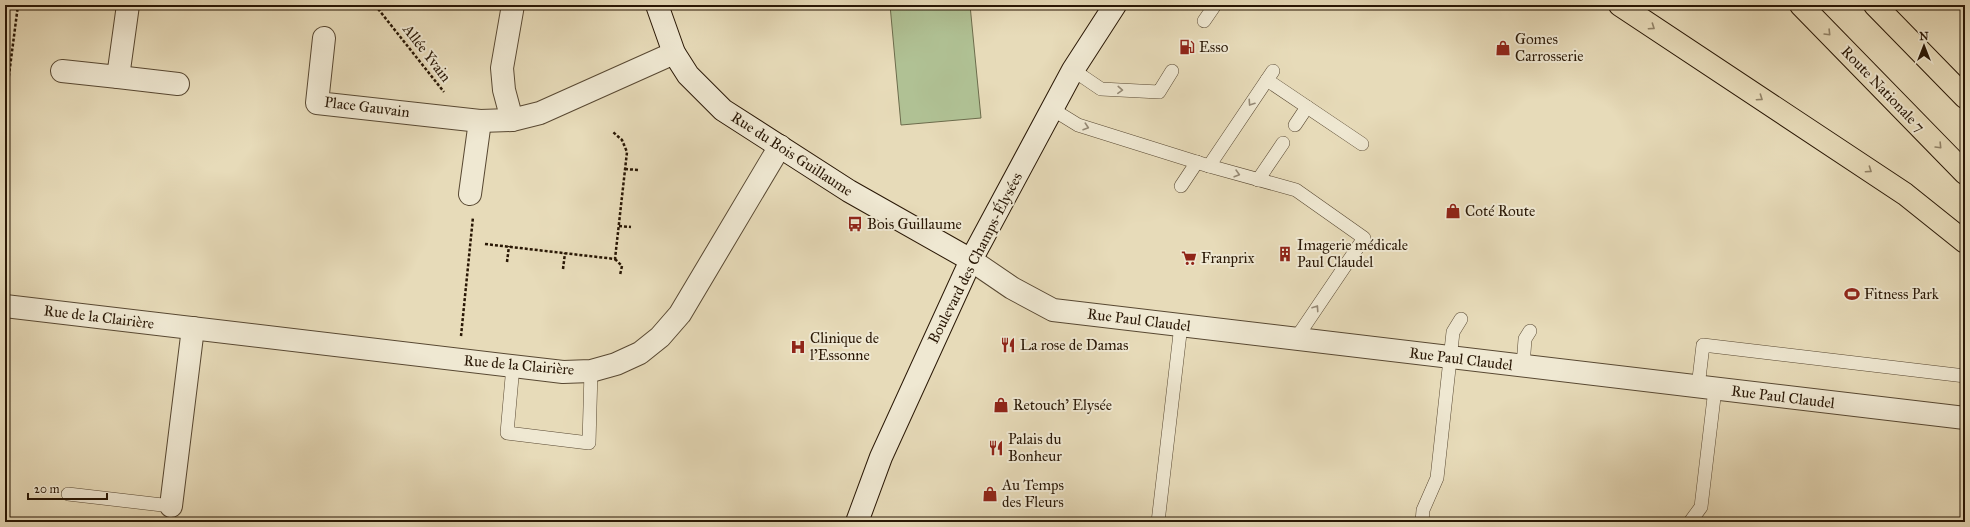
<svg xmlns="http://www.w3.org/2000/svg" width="1970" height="527" viewBox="0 0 1970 527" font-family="'IM FELL Great Primer',serif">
	<rect width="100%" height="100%" fill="#e7dbb9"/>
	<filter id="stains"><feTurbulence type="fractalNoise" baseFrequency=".005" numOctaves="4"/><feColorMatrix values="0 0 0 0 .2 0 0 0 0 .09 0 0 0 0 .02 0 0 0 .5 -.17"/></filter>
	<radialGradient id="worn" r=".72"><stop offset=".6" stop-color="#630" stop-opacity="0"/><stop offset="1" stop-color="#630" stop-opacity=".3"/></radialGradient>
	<path fill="#b0c194" stroke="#6c6c4c" d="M890,5H970L981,118L901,125Z"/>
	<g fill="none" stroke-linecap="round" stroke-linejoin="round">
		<g stroke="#584832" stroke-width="14">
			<g id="service">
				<path d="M1204,21L1215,5"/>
				<path d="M1073,70L1101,89L1159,92L1172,71"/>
				<path d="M1267,80L1362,144"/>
				<path d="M1052,109L1078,125L1209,166L1296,190L1364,238L1295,340"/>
				<path d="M1295,125L1307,107"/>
				<path d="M1209,166L1273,71"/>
				<path d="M1258,180L1283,143"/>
				<path d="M1181,186L1197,162"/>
				<path d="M513,366L507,433L589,443L591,371"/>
				<path d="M1523,366L1525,339L1530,331"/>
				<path d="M1698,387L1703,345L1965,376"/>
				<path d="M68,494L171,506"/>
				<path d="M1158,522L1181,325"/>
				<path d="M1422,522L1423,510L1437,478L1453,332L1461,319"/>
				<path d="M1690,522L1701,507L1715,389"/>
			</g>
		</g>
		<g stroke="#584832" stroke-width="24">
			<g id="minor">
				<path d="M324,38L317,103L480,121L512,120L540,113L674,53"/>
				<path d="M62,71L118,77L128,5"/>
				<path d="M118,77L178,84"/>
				<path d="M512,120L504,90L502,68L513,5"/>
				<path d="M470,194L480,121"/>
				<path d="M971,260L1012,288L1053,310L1965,418"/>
				<path d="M5,306L563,372L591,371L616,364L640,353L660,337L680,314L780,146"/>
				<path d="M171,506L193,328"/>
			</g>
		</g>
		<g stroke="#291705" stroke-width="24">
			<g id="secondary">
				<path d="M657,5L674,53L688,75L723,110L849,191L971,260"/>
				<path d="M857,522L881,457L971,260L1073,70L1115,5"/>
			</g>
		</g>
		<g stroke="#291705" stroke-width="24">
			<g id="primary">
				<path d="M1620,5L1905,194L1965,242"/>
				<path d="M1801,5L1965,173"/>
				<path d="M1875,5L1965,97"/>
			</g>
		</g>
		<g stroke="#291705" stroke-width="2.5" stroke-dasharray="3 2" stroke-linecap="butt">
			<path d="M375,5L444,92"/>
			<path d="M5,106L18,5"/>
			<path d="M625,169L638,170"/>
			<path d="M619,226L631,227"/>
			<path d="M485,244L615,259L627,152L622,140L613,132"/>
			<path d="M615,259L622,266L620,275"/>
			<path d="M507,262L509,246"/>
			<path d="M563,269L565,253"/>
			<path d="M461,336L473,217"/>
		</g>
		<use href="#service" stroke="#efe8d2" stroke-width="13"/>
		<use href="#minor" stroke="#efe8d2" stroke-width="22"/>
		<use href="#secondary" stroke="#efe8d2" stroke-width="22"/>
		<use href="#primary" stroke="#e7dbb9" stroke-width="22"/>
	</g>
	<defs><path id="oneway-chevron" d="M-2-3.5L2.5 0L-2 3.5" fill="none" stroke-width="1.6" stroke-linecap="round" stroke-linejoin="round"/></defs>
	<g stroke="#928368">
		<use href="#oneway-chevron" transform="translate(1652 27) rotate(34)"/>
		<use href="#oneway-chevron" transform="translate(1828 33) rotate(46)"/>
		<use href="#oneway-chevron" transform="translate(1760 98) rotate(34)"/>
		<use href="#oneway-chevron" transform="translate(1939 146) rotate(46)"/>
		<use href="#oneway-chevron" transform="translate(1869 170) rotate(34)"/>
	</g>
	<g stroke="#968a76">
		<use href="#oneway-chevron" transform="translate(1120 90) rotate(3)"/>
		<use href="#oneway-chevron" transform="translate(1251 103) rotate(124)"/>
		<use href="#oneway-chevron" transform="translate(1086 127) rotate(18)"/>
		<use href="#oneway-chevron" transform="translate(1237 174) rotate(16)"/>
		<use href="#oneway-chevron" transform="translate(1316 308) rotate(-56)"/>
	</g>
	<defs>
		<g id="fuel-bare" transform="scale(1.2)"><path d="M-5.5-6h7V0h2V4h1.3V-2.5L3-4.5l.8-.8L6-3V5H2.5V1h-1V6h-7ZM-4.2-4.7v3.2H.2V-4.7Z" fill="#8f2418" stroke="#efe8d2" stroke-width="2.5" paint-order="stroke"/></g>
		<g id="shop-bare" transform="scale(1.2)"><path d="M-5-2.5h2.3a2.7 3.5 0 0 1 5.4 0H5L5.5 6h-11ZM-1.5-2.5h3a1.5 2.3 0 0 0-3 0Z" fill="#8f2418" stroke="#efe8d2" stroke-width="2.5" paint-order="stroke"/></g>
		<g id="bus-bare" transform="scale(1.2)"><path d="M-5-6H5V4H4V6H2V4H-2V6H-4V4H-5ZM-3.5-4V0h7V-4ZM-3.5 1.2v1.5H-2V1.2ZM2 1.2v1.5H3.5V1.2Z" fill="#8f2418" stroke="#efe8d2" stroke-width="2.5" paint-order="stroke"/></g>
		<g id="building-bare" transform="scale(1.2)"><path d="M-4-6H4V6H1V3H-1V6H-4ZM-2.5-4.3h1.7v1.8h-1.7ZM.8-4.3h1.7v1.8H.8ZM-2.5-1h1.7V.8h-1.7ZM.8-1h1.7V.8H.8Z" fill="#8f2418" stroke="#efe8d2" stroke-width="2.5" paint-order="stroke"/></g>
		<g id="supermarket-bare" transform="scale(1.2)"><path d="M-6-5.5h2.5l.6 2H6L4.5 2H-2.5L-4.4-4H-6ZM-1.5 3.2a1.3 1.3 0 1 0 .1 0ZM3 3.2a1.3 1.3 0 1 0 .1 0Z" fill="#8f2418" stroke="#efe8d2" stroke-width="2.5" paint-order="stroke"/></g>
		<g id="stadium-bare" transform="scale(1.2)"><path d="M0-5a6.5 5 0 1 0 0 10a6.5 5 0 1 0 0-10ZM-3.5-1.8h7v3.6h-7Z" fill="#8f2418" stroke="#efe8d2" stroke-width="2.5" paint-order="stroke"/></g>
		<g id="restaurant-bare" transform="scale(1.2)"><path d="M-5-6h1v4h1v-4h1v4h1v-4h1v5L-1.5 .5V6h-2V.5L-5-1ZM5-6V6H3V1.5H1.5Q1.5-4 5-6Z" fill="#8f2418" stroke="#efe8d2" stroke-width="2.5" paint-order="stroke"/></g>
		<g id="hospital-bare" transform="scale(1.2)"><path d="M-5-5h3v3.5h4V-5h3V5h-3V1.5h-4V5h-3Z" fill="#8f2418" stroke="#efe8d2" stroke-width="2.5" paint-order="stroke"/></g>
	</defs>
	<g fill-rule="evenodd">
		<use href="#fuel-bare" x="1187" y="47"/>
		<use href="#shop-bare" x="1503" y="48"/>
		<use href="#shop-bare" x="1453" y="211"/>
		<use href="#bus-bare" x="855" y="224"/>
		<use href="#building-bare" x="1285" y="254"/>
		<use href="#supermarket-bare" x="1189" y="258"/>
		<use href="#stadium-bare" x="1852" y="294"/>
		<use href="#restaurant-bare" x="1008" y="345"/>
		<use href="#hospital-bare" x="798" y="347"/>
		<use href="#shop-bare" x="1001" y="405"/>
		<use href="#restaurant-bare" x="996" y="448"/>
		<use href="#shop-bare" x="990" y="494"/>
	</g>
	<g text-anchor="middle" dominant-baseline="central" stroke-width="4" stroke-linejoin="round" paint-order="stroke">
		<g font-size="15" fill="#291705" stroke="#efe8d2" text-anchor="start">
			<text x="1515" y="39">Gomes<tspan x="1515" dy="17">Carrosserie</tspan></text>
			<text x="1199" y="47">Esso</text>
			<text x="1465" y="211">Coté Route</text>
			<text x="867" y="224">Bois Guillaume</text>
			<text x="1297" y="245">Imagerie médicale<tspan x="1297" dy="17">Paul Claudel</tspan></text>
			<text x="1201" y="258">Franprix</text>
			<text x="1864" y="294">Fitness Park</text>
			<text x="810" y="338">Clinique de<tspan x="810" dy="17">l'Essonne</tspan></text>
			<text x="1020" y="345">La rose de Damas</text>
			<text x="1013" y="405">Retouch' Elysée</text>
			<text x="1008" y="439">Palais du<tspan x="1008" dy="17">Bonheur</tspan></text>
			<text x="1002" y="485">Au Temps<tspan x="1002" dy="17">des Fleurs</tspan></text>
		</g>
		<g font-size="15" fill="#291705" stroke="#efe8d2">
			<text transform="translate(427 53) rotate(52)">Allée Yvain</text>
			<text transform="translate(1883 89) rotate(46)">Route Nationale 7</text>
			<text transform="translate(367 107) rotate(7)">Place Gauvain</text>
			<text transform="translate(792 154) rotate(33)">Rue du Bois Guillaume</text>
			<text transform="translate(975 258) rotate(-63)">Boulevard des Champs-Élysées</text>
			<text transform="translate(99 317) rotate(7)">Rue de la Clairière</text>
			<text transform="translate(1139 320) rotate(7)">Rue Paul Claudel</text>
			<text transform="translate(1461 359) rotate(7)">Rue Paul Claudel</text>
			<text transform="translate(519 365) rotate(5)">Rue de la Clairière</text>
			<text transform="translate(1783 397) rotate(7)">Rue Paul Claudel</text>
		</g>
	</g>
	<rect width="1970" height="527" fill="none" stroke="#e7dbb9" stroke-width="20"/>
	<rect x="6" y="6" width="1958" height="515" fill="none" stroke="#291705" stroke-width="2"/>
	<rect x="10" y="10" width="1950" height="507" fill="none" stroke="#291705"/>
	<g transform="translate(1924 46)" stroke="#efe8d2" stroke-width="3" paint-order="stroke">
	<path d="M0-3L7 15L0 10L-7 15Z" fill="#291705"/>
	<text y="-6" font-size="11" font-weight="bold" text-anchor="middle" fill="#291705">N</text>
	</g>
	<path d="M28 493v6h79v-6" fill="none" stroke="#291705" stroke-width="2"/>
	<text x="34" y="493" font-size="12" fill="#291705" stroke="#efe8d2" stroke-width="3" paint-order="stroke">20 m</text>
	<rect width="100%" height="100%" filter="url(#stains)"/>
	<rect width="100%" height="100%" fill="url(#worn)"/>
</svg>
